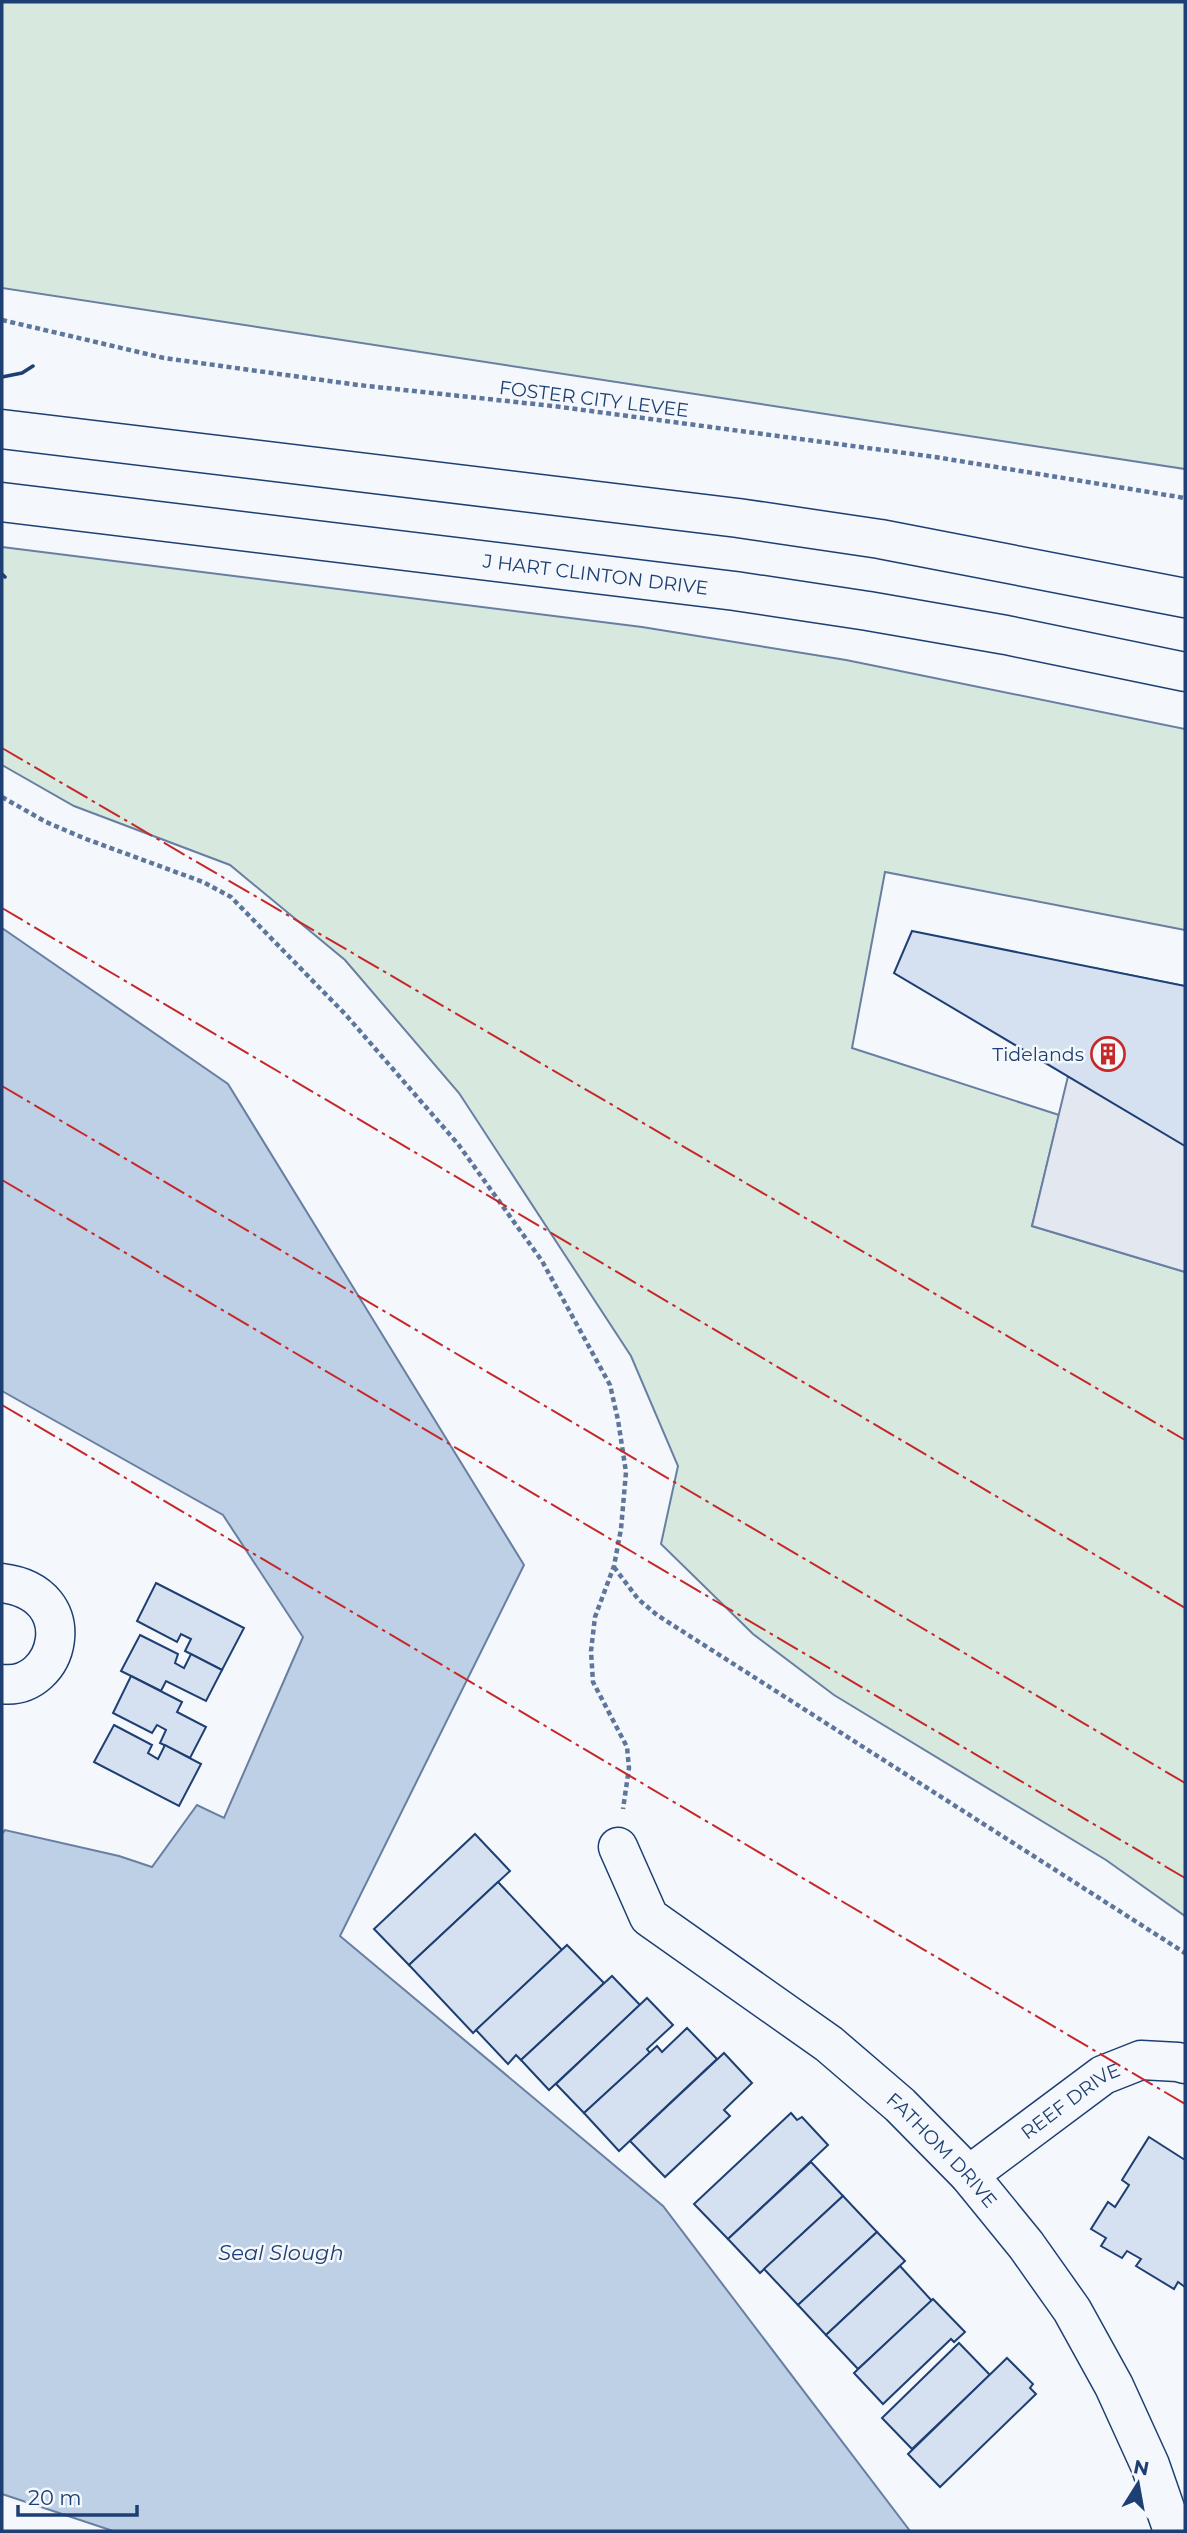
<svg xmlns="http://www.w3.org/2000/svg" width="1187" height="2533" viewBox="0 0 1187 2533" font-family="Montserrat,sans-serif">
	<rect width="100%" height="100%" fill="#f4f7fb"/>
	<g fill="#d7e8df" stroke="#687fa3" stroke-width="2">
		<path d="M2,2H1185V469L2,288Z"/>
		<path d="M2,547L642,627L846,660L1185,729V930L885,872L852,1048L1059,1115L1032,1226L1185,1272V1916L1106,1860L834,1695L753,1634L661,1544L678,1466L631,1356L459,1093L345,960L230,865L74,806L2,765Z"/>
	</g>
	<path fill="#e3e8f0" stroke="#687fa3" stroke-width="2" d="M1094,968L1185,986V1272L1032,1226Z"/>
	<path fill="#bed0e5" stroke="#687fa3" stroke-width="2" d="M2,928L228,1084L524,1565L340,1936L663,2206L910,2531H113L2,2494V1834L5,1830L119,1856L152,1867L197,1805L224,1818L303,1637L223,1515L2,1391Z"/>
	<g fill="#d5e0f0" stroke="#1d3f73" stroke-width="2">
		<path d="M912,931L1185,986V1146L894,973Z"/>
		<path d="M156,1583L244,1628L222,1670L185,1651L191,1639L181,1634L177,1642L137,1621Z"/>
		<path d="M140,1635L178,1654L175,1663L184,1668L191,1654L222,1670L206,1701L166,1681L161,1691L121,1671Z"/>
		<path d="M131,1676L182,1702L177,1712L206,1727L190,1758L160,1743L166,1730L157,1725L152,1733L113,1713Z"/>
		<path d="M114,1725L152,1745L148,1753L158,1759L165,1745L201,1764L179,1806L94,1762Z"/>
		<path d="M475,1834L510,1871L409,1965L374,1929Z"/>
		<path d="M498,1882L562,1950L473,2033L409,1965Z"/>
		<path d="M567,1945L604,1983L521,2060L516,2055L508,2064L476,2030Z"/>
		<path d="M612,1976L640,2005L549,2090L521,2060Z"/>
		<path d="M647,1998L673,2025L647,2049L650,2053L584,2113L556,2084Z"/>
		<path d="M687,2028L717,2059L619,2151L584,2113L657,2046L662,2052Z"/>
		<path d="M724,2053L752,2083L724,2110L730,2116L665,2177L630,2141Z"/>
		<path d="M791,2113L797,2120L802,2117L828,2145L728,2239L694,2204Z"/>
		<path d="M1149,2137L1185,2160V2287L1178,2282L1174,2289L1136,2266L1141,2259L1127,2251L1122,2258L1101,2246L1106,2238L1091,2229L1108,2202L1115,2207L1129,2185L1122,2180Z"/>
		<path d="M811,2162L843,2196L760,2273L728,2239Z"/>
		<path d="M843,2196L877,2232L798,2305L764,2269Z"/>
		<path d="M877,2232L905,2261L826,2335L798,2305Z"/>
		<path d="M900,2266L932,2301L858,2369L826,2335Z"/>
		<path d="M933,2299L965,2332L954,2342L951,2339L883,2404L854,2373Z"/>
		<path d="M959,2343L990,2375L912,2449L882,2418Z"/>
		<path d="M1007,2358L1033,2384L1030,2388L1036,2394L940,2487L908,2454Z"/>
	</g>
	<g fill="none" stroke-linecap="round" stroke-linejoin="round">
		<g stroke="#1d3f73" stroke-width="41">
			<g id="minor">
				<path d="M2,1583C85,1593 60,1691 2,1684"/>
				<path id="s1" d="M618,1847L649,1917L829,2044L900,2105L969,2175L1026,2245L1072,2310L1114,2386L1150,2465L1173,2531"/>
				<path id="s2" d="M969,2175L1103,2075L1141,2060L1178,2062L1185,2064"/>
			</g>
		</g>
		<g stroke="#1d3f73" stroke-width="41">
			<g id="major">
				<path d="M2,429L738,518L880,539L1185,598"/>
				<path id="s3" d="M2,502L735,591L868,611L1006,635L1185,672"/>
			</g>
		</g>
		<g stroke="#5e769c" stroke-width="4.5" stroke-dasharray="5 3.5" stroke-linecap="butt">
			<path d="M2,320L164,358L358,385L553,406L935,457L1185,498"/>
			<path d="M2,797L46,822L86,839L203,882L231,897L346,1015L458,1144L542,1261L610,1385L618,1420L626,1472L621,1529L614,1566L595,1617L591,1651L593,1682L627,1747L629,1768L623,1809"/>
			<path d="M614,1567L638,1599L657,1615L1185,1953"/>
		</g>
		<use href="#minor" stroke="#f4f7fb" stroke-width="38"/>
		<use href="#major" stroke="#f4f7fb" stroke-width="38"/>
		<g stroke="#1d3f73" stroke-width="3.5">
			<path d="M2,377L22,373L33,366"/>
			<path d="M2,574L5,577"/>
		</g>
		<g stroke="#c62828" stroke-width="2" stroke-dasharray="24 5 3.5 5" stroke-linecap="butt">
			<path d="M2,748L1185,1440"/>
			<path d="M2,908L1185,1608"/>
			<path d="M2,1086L1185,1783"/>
			<path d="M2,1180L1185,1878"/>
			<path d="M2,1405L1185,2104"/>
		</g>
	</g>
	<defs>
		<g id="building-ring" transform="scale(1.75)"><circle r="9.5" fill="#f4f7fb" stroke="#c62828" stroke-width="1.5"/><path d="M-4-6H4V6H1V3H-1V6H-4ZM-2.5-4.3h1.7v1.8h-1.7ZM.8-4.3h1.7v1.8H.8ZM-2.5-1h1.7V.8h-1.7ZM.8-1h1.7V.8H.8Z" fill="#c62828"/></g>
	</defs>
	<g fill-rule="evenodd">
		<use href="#building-ring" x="1108" y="1054"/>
	</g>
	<g text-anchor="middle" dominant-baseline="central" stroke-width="5" stroke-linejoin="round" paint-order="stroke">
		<g font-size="19" fill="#1d3f73" stroke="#f4f7fb">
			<text transform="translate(594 399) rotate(7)">FOSTER CITY LEVEE</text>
			<text stroke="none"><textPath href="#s3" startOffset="598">J HART CLINTON DRIVE</textPath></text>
			<text stroke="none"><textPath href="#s2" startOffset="126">REEF DRIVE</textPath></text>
			<text stroke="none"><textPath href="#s1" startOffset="452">FATHOM DRIVE</textPath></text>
		</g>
		<g font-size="19" fill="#1d3f73" stroke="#f4f7fb" text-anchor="end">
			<text x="1084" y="1054">Tidelands</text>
		</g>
		<g font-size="21" font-style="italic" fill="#1d3f73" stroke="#f4f7fb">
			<text x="281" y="2252">Seal Slough</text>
		</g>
	</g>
	<rect width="1187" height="2533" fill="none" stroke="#1d3f73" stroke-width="7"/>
	<g transform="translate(1138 2484) rotate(11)" stroke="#f4f7fb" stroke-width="5" paint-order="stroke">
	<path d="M0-5L12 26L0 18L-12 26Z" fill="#1d3f73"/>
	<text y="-10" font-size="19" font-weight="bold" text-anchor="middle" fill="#1d3f73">N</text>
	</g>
	<path d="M18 2505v10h119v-10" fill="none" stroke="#1d3f73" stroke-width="3.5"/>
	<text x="28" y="2505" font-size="21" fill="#1d3f73" stroke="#f4f7fb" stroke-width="5" paint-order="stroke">20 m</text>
</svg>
